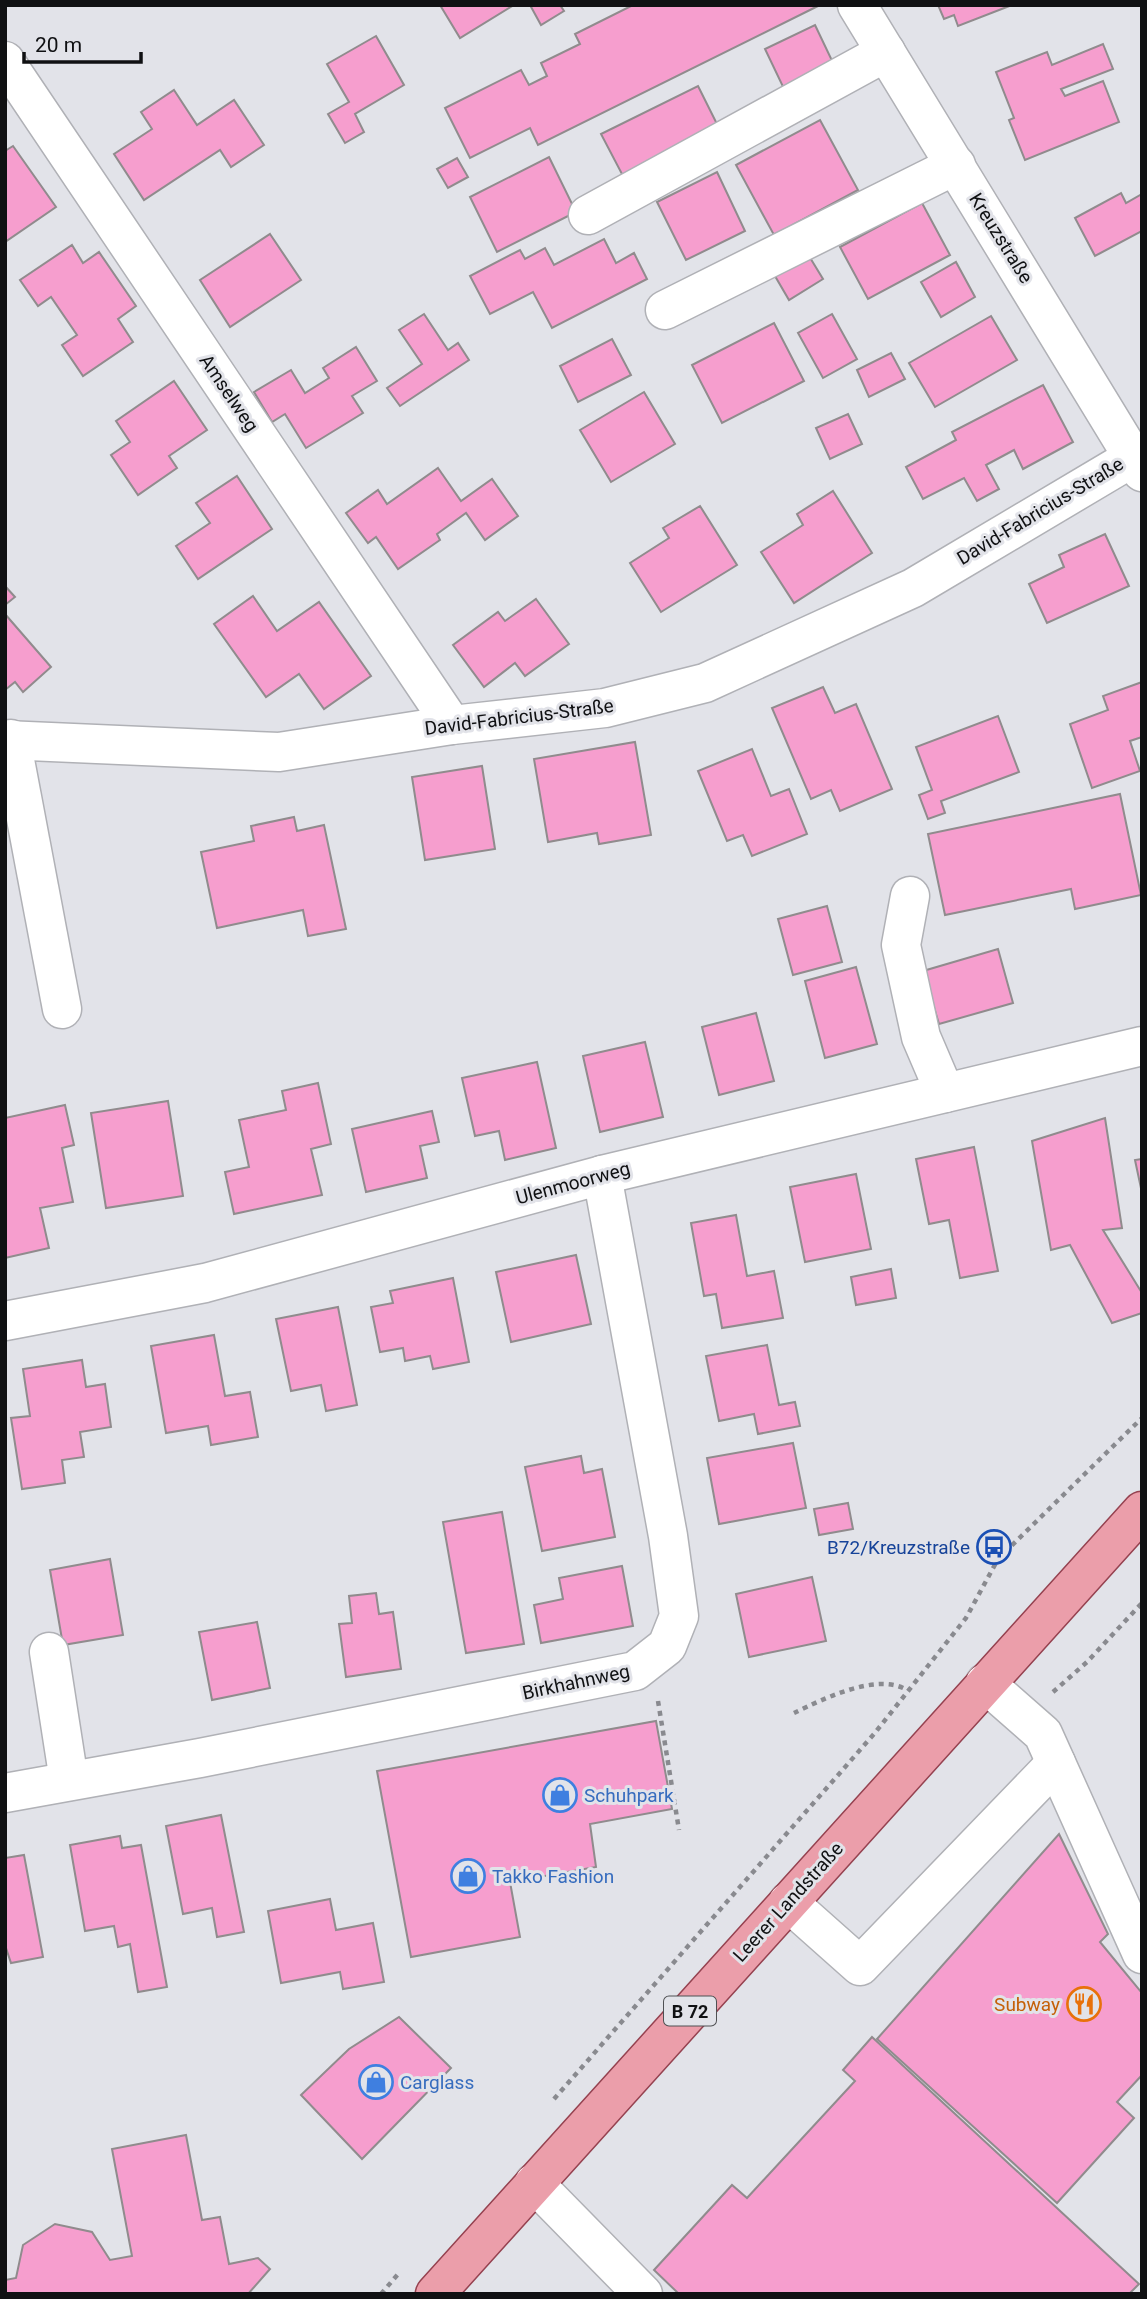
<svg xmlns="http://www.w3.org/2000/svg" width="1147" height="2299" viewBox="0 0 1147 2299" font-family="Roboto,sans-serif">
	<rect width="100%" height="100%" fill="#e2e3e9"/>
	<g fill="#f69ece" stroke="#908b8d" stroke-width="2">
		<path d="M440,5H514L460,38Z"/>
		<path d="M530,5H560L564,11L541,25Z"/>
		<path d="M633,5L818,6L538,145L530,128L470,158L445,108L521,70L529,85L547,76L541,63L580,44L575,34Z"/>
		<path d="M938,5H1012L958,26L954,15L944,19Z"/>
		<path d="M815,25L836,69L786,93L765,49Z"/>
		<path d="M376,36L404,85L355,114L364,132L345,143L328,114L349,102L327,64Z"/>
		<path d="M1103,44L1113,69L1061,89L1065,96L1103,81L1119,122L1025,160L1009,120L1014,118L996,72L1047,52L1052,65Z"/>
		<path d="M698,86L719,128L623,176L601,134Z"/>
		<path d="M174,90L197,125L234,100L264,145L231,167L220,150L144,200L114,154L152,129L141,112Z"/>
		<path d="M820,120L858,190L774,235L736,165Z"/>
		<path d="M13,146L56,207L5,242V151Z"/>
		<path d="M549,157L576,212L497,252L470,197Z"/>
		<path d="M457,158L468,177L448,188L437,169Z"/>
		<path d="M717,172L745,231L686,260L657,202Z"/>
		<path d="M1121,193L1126,203L1142,194V231L1095,256L1075,218Z"/>
		<path d="M922,203L950,255L868,299L840,247Z"/>
		<path d="M270,234L301,280L230,327L200,280Z"/>
		<path d="M604,239L616,263L634,253L647,279L552,328L533,292L490,314L470,276L520,250L525,259L545,248L554,265Z"/>
		<path d="M72,245L83,263L99,252L136,306L118,319L133,342L83,376L62,345L77,335L51,297L38,306L20,280Z"/>
		<path d="M809,256L823,279L789,300L775,276Z"/>
		<path d="M956,262L975,297L941,317L921,282Z"/>
		<path d="M424,314L448,350L458,343L469,360L400,406L387,388L422,364L399,330Z"/>
		<path d="M832,314L857,359L823,378L798,333Z"/>
		<path d="M991,316L1017,360L935,407L909,363Z"/>
		<path d="M774,323L804,381L722,423L692,365Z"/>
		<path d="M612,339L631,375L578,402L560,366Z"/>
		<path d="M356,347L377,381L352,396L363,413L306,448L285,414L272,422L254,392L291,370L305,393L329,378L323,368Z"/>
		<path d="M891,353L905,379L869,397L857,370Z"/>
		<path d="M174,381L207,430L169,456L177,468L138,495L111,455L130,442L116,421Z"/>
		<path d="M1043,385L1073,442L1023,469L1014,450L986,465L999,489L977,501L964,478L923,499L906,467L956,440L952,432Z"/>
		<path d="M644,392L675,444L611,482L580,430Z"/>
		<path d="M848,414L862,444L830,459L816,428Z"/>
		<path d="M438,468L461,501L492,479L518,516L485,540L466,513L437,534L440,540L398,569L376,537L368,543L346,513L378,490L387,504Z"/>
		<path d="M237,476L272,529L198,579L176,546L210,523L196,503Z"/>
		<path d="M833,491L872,553L794,603L761,552L803,525L797,514Z"/>
		<path d="M700,506L737,565L661,612L630,563L669,538L663,528Z"/>
		<path d="M1105,534L1129,586L1047,623L1029,584L1064,567L1059,555Z"/>
		<path d="M5,586L15,597L5,605Z"/>
		<path d="M253,596L277,631L319,602L371,676L324,709L299,674L266,697L214,624Z"/>
		<path d="M536,599L569,644L525,676L515,663L484,687L453,645L498,612L505,621Z"/>
		<path d="M5,614L51,667L23,692L15,682L5,690Z"/>
		<path d="M1142,682V737L1130,741L1140,771L1092,788L1070,724L1108,710L1103,696Z"/>
		<path d="M823,687L835,713L856,704L892,789L840,811L831,790L811,799L772,708Z"/>
		<path d="M998,716L1019,772L941,801L945,813L928,819L919,795L932,790L916,747Z"/>
		<path d="M635,742L651,835L599,844L597,833L548,842L534,759Z"/>
		<path d="M752,749L771,796L789,789L807,834L752,856L743,835L727,841L698,771Z"/>
		<path d="M482,766L495,849L425,860L412,777Z"/>
		<path d="M1120,794L1141,895L1075,909L1071,889L945,915L928,834Z"/>
		<path d="M294,817L297,831L324,825L346,929L308,936L303,910L217,928L201,852L254,841L251,826Z"/>
		<path d="M827,906L842,962L793,975L778,919Z"/>
		<path d="M998,949L1013,1003L939,1024L923,971Z"/>
		<path d="M856,967L877,1044L825,1058L805,981Z"/>
		<path d="M756,1013L774,1081L719,1095L702,1027Z"/>
		<path d="M645,1042L663,1117L600,1132L583,1056Z"/>
		<path d="M537,1062L556,1148L505,1160L499,1131L475,1136L462,1078Z"/>
		<path d="M318,1083L331,1144L311,1149L322,1195L234,1214L225,1172L249,1167L239,1120L286,1110L282,1091Z"/>
		<path d="M168,1101L183,1196L106,1208L91,1113Z"/>
		<path d="M65,1105L74,1145L62,1148L73,1202L40,1208L49,1248L5,1258V1118Z"/>
		<path d="M432,1111L439,1142L420,1146L427,1178L366,1192L352,1129Z"/>
		<path d="M1105,1118L1122,1228L1103,1230L1142,1293V1313L1112,1323L1070,1245L1051,1250L1032,1141Z"/>
		<path d="M974,1147L998,1271L960,1278L949,1220L929,1224L916,1159Z"/>
		<path d="M1142,1159V1193L1135,1160Z"/>
		<path d="M856,1174L871,1249L805,1262L790,1187Z"/>
		<path d="M736,1215L747,1276L774,1271L783,1318L722,1328L716,1294L704,1296L691,1223Z"/>
		<path d="M576,1255L591,1324L511,1342L496,1272Z"/>
		<path d="M891,1269L896,1298L856,1305L851,1277Z"/>
		<path d="M453,1278L469,1362L433,1369L430,1356L405,1361L403,1348L380,1352L371,1307L393,1303L390,1291Z"/>
		<path d="M338,1307L357,1405L326,1411L321,1385L291,1391L276,1319Z"/>
		<path d="M214,1335L225,1396L250,1392L258,1437L211,1445L208,1426L166,1433L151,1346Z"/>
		<path d="M767,1345L779,1405L795,1402L800,1426L758,1434L754,1414L719,1421L706,1356Z"/>
		<path d="M82,1360L86,1387L105,1384L111,1427L80,1432L84,1457L62,1460L65,1483L22,1489L11,1418L30,1416L23,1369Z"/>
		<path d="M793,1443L806,1508L719,1524L707,1458Z"/>
		<path d="M581,1456L584,1473L602,1469L615,1537L542,1551L525,1467Z"/>
		<path d="M848,1503L853,1529L819,1535L814,1509Z"/>
		<path d="M502,1512L524,1644L466,1653L443,1522Z"/>
		<path d="M110,1559L123,1635L63,1645L50,1570Z"/>
		<path d="M622,1566L633,1626L541,1643L534,1605L563,1599L559,1578Z"/>
		<path d="M812,1577L826,1641L749,1657L736,1594Z"/>
		<path d="M376,1593L379,1614L393,1612L401,1669L346,1677L339,1624L352,1623L349,1596Z"/>
		<path d="M257,1622L270,1688L212,1700L199,1632Z"/>
		<path d="M656,1721L672,1809L590,1824L596,1867L510,1882L520,1937L411,1957L377,1771Z"/>
		<path d="M221,1815L244,1932L217,1937L212,1908L183,1914L166,1826Z"/>
		<path d="M1059,1834L1108,1934L1100,1942L1142,1993V2075L1117,2102L1134,2118L1057,2203L877,2039Z"/>
		<path d="M120,1836L122,1848L141,1845L167,1987L138,1992L130,1944L118,1947L114,1926L85,1931L70,1845Z"/>
		<path d="M24,1855L43,1957L11,1963L5,1945V1858Z"/>
		<path d="M330,1899L336,1930L373,1923L384,1982L343,1989L340,1972L281,1983L268,1911Z"/>
		<path d="M399,2017L451,2068L362,2159L301,2095L349,2049Z"/>
		<path d="M872,2037L1139,2284L1129,2294H679L654,2270L732,2185L747,2198L855,2081L843,2070Z"/>
		<path d="M186,2135L202,2220L220,2217L229,2264L258,2258L270,2269L248,2294H5V2280L16,2278L23,2245L55,2224L92,2232L110,2260L132,2256L112,2149Z"/>
	</g>
	<g fill="none" stroke-linecap="round" stroke-linejoin="round">
		<g stroke="#b0b1b6" stroke-width="41">
			<g id="minor">
				<path d="M857,5L1142,472"/>
				<path d="M5,61L452,725"/>
				<path d="M588,215L886,52"/>
				<path d="M665,310L956,165"/>
				<path d="M11,739L62,1009"/>
				<path d="M5,740L279,752L452,725L605,708L705,683L913,588L1142,452"/>
				<path d="M910,896L901,945L921,1037L945,1093"/>
				<path d="M5,1321L205,1283L602,1175L1142,1046"/>
				<path d="M49,1652L69,1781"/>
				<path d="M985,1683L1043,1734L1142,1954"/>
				<path d="M5,1793L200,1758L635,1671L667,1646L679,1616L668,1536L602,1175"/>
				<path d="M788,1902L860,1966L1056,1763"/>
				<path d="M534,2183L643,2294"/>
			</g>
		</g>
		<g stroke="#954250" stroke-width="41">
			<path id="major" d="M435,2294L1142,1511"/>
		</g>
		<g stroke="#898a8f" stroke-width="4.5" stroke-dasharray="5 5" stroke-linecap="butt">
			<path d="M1053,1692L1087,1662L1142,1603"/>
			<path d="M658,1701L679,1830"/>
			<path d="M794,1713C823,1699 877,1672 907,1690"/>
			<path d="M554,2099L874,1734L966,1618L998,1559L1142,1418"/>
			<path d="M381,2294L399,2273"/>
		</g>
		<use href="#minor" stroke="#fff" stroke-width="38"/>
		<use href="#major" stroke="#eb9eaa" stroke-width="38"/>
	</g>
	<defs>
		<g id="bus-ring" transform="scale(1.75)"><circle r="9.5" fill="#e2e3e9" stroke="#1a4fb4" stroke-width="1.5"/><path d="M-5-6H5V4H4V6H2V4H-2V6H-4V4H-5ZM-3.5-4V0h7V-4ZM-3.5 1.2v1.5H-2V1.2ZM2 1.2v1.5H3.5V1.2Z" fill="#1a4fb4"/></g>
		<g id="shop-ring" transform="scale(1.75)"><circle r="9.5" fill="#e2e3e9" stroke="#3f7fe0" stroke-width="1.5"/><path d="M-5-2.5h2.3a2.7 3.5 0 0 1 5.4 0H5L5.5 6h-11ZM-1.5-2.5h3a1.5 2.3 0 0 0-3 0Z" fill="#3f7fe0"/></g>
		<g id="restaurant-ring" transform="scale(1.75)"><circle r="9.5" fill="#e2e3e9" stroke="#e8710a" stroke-width="1.5"/><path d="M-5-6h1v4h1v-4h1v4h1v-4h1v5L-1.5 .5V6h-2V.5L-5-1ZM5-6V6H3V1.5H1.5Q1.5-4 5-6Z" fill="#e8710a"/></g>
	</defs>
	<g fill-rule="evenodd">
		<use href="#bus-ring" x="994" y="1547"/>
		<use href="#shop-ring" x="560" y="1795"/>
		<use href="#shop-ring" x="468" y="1876"/>
		<use href="#restaurant-ring" x="1084" y="2004"/>
		<use href="#shop-ring" x="376" y="2082"/>
	</g>
	<g text-anchor="middle" dominant-baseline="central" stroke-width="6" stroke-linejoin="round" paint-order="stroke">
		<rect fill="#e2e3e9" stroke="#4f5053" stroke-width="2" x="664" y="1996.5" width="52" height="29" rx="5"/>
		<g font-size="18" font-weight="bold" fill="#101113">
			<text x="690" y="2011">B 72</text>
		</g>
		<g font-size="19" fill="#101113" stroke="#e2e3e9">
			<text transform="translate(1001 238) rotate(58)">Kreuzstraße</text>
			<text transform="translate(229 393) rotate(56)">Amselweg</text>
			<text transform="translate(1040 511) rotate(-31)">David-Fabricius-Straße</text>
			<text transform="translate(519 717) rotate(-7)">David-Fabricius-Straße</text>
			<text transform="translate(573 1183) rotate(-15)">Ulenmoorweg</text>
			<text transform="translate(576 1682) rotate(-12)">Birkhahnweg</text>
			<text transform="translate(788 1902) rotate(-48)">Leerer Landstraße</text>
		</g>
		<g font-size="19" fill="#164399" stroke="#e2e3e9" text-anchor="end">
			<text x="970" y="1547">B72/Kreuzstraße</text>
		</g>
		<g font-size="19" fill="#366cbe" stroke="#e2e3e9" text-anchor="start">
			<text x="584" y="1795">Schuhpark</text>
			<text x="492" y="1876">Takko Fashion</text>
			<text x="400" y="2082">Carglass</text>
		</g>
		<g font-size="19" fill="#c56008" stroke="#e2e3e9" text-anchor="end">
			<text x="1060" y="2004">Subway</text>
		</g>
	</g>
	<rect width="1147" height="2299" fill="none" stroke="#101113" stroke-width="14"/>
	<path d="M24 52v10h117v-10" fill="none" stroke="#101113" stroke-width="3.5"/>
	<text x="35" y="52" font-size="21" fill="#101113" stroke="#e2e3e9" stroke-width="5" paint-order="stroke">20 m</text>
</svg>
